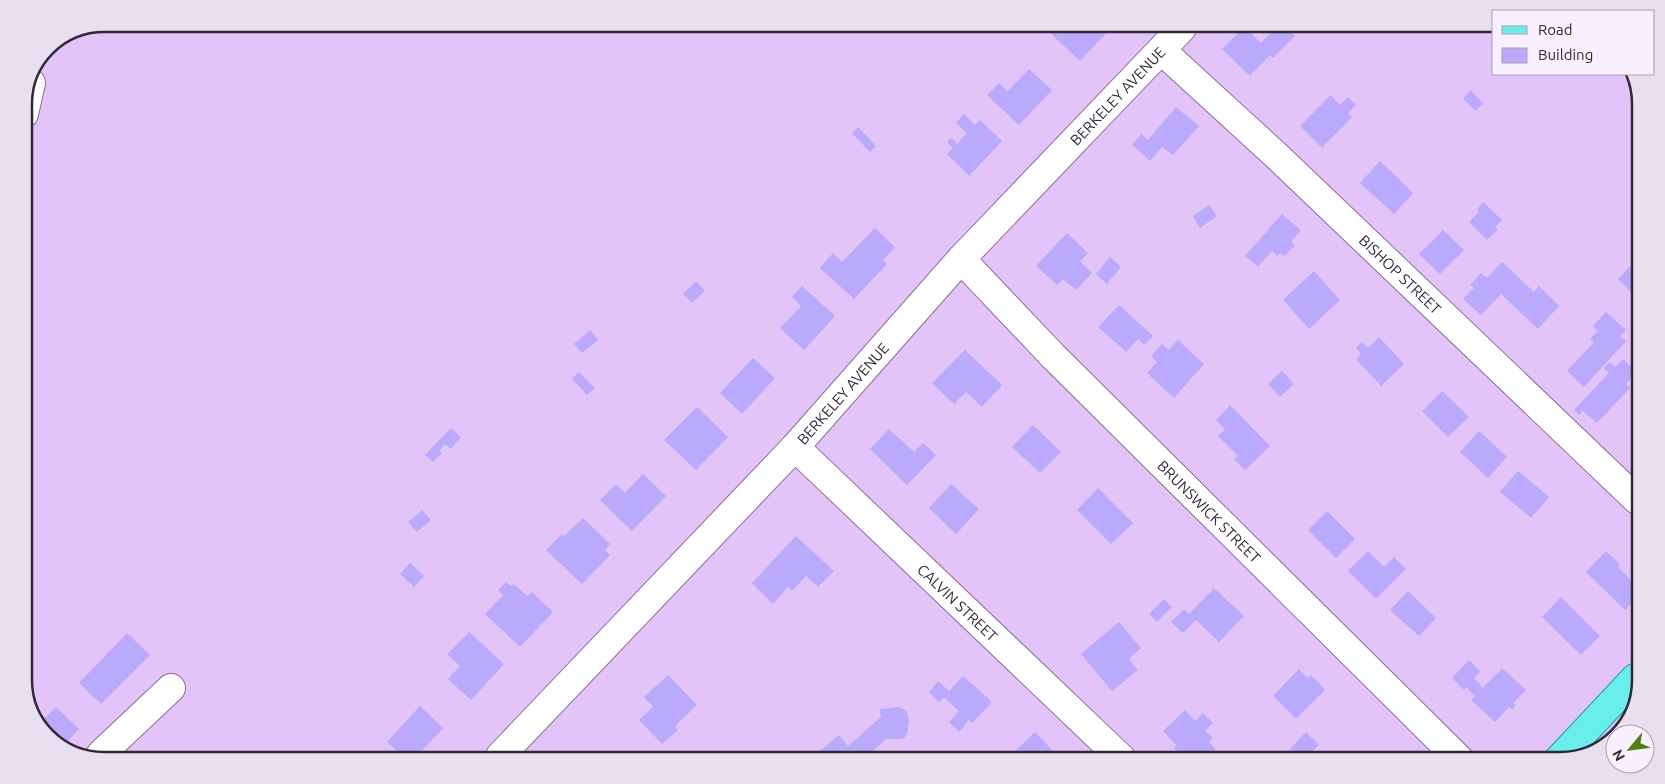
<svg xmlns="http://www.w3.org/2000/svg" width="1665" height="784" viewBox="0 0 1665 784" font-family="Ubuntu,sans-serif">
	<rect width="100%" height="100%" fill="#e3c4f8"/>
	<g fill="#b9aafb">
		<path d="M1050,28H1111L1080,61L1047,30Z"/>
		<path d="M1242,29H1246L1261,43L1274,29H1287L1295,36L1273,58L1270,55L1250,76L1222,49Z"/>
		<path d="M1029,69L1052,90L1019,125L987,95L999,83L1008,91Z"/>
		<path d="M1471,90L1483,104L1475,111L1463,98Z"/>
		<path d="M1331,95L1340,105L1348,97L1356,105L1348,113L1352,117L1322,148L1300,126Z"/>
		<path d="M1176,107L1199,126L1173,155L1162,147L1150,161L1132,145L1141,134L1148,140Z"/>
		<path d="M964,114L975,125L980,120L1002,141L969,176L947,154L953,148L947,142L951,138L957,144L967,133L956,123Z"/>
		<path d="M858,127L876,146L870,152L852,133Z"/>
		<path d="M1380,161L1413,193L1394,214L1360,183Z"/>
		<path d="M1483,202L1502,220L1495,227L1498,230L1487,240L1469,222L1479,212L1477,210Z"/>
		<path d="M1209,205L1217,216L1200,228L1193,216Z"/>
		<path d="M1282,214L1301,230L1291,242L1295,245L1285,256L1280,253L1277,256L1272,251L1258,267L1245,256Z"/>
		<path d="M875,228L895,247L883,260L887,264L854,299L820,268L833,253L842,262Z"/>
		<path d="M1443,230L1464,250L1440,274L1419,254Z"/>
		<path d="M1067,233L1088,253L1080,261L1092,273L1076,290L1063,279L1057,285L1036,266Z"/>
		<path d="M1110,257L1121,267L1107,284L1096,274Z"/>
		<path d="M1638,258L1639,290L1634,295L1618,279Z"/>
		<path d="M1502,262L1534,292L1539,286L1559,306L1538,329L1501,294L1481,315L1463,299L1474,288L1470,285L1481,273L1487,278Z"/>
		<path d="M1314,271L1340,300L1309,329L1283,300Z"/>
		<path d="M696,281L705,291L692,303L683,294Z"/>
		<path d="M802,286L835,316L804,350L780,328L801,306L792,297Z"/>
		<path d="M1119,305L1153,336L1144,345L1138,339L1126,352L1098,327Z"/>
		<path d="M1606,312L1626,330L1620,336L1626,341L1584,387L1567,371L1594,342L1590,339L1598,331L1593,326Z"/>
		<path d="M590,330L598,340L582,353L574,344Z"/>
		<path d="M1379,337L1404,364L1381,386L1356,359L1361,354L1356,348L1362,342L1368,348Z"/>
		<path d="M1178,340L1204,364L1174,398L1147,373L1157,362L1151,356L1162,344L1168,350Z"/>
		<path d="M965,350L1002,385L982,407L966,392L954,404L932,383Z"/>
		<path d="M753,358L775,378L742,414L720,393Z"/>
		<path d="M1623,359L1637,372L1626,384L1630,388L1597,423L1583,411L1579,415L1574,410L1609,373L1604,368L1610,362L1615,367Z"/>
		<path d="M1282,371L1294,384L1280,397L1268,384Z"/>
		<path d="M579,372L595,388L587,395L572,379Z"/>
		<path d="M1442,391L1469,417L1448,437L1422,411Z"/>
		<path d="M1230,405L1270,446L1245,470L1234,459L1238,456L1218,436L1225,429L1216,420Z"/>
		<path d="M697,407L728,437L696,470L664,440Z"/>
		<path d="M1033,425L1061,452L1040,473L1012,447Z"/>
		<path d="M451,428L461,437L451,449L445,444L439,451L442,453L433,462L425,455Z"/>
		<path d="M889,429L914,452L923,443L936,455L907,485L870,449Z"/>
		<path d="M1479,431L1507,457L1488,478L1460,452Z"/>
		<path d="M1518,471L1549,497L1531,518L1500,492Z"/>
		<path d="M643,474L666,496L632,531L600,500L616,484L625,493Z"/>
		<path d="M951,484L979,509L956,534L929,508Z"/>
		<path d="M1098,488L1133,523L1111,544L1077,510Z"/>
		<path d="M422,510L431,520L417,532L408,522Z"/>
		<path d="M1327,511L1355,539L1336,558L1308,530Z"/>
		<path d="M583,518L610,544L605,550L610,555L582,584L546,550L562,534L564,536Z"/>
		<path d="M796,536L834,571L818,587L806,576L792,591L788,587L773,604L752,583Z"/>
		<path d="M1368,551L1384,567L1394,557L1406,569L1376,599L1348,571Z"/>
		<path d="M1606,551L1620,564L1618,567L1636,585V599L1625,610L1586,572Z"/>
		<path d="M410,563L424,576L414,587L400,574Z"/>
		<path d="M506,582L511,586L514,584L527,596L532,592L553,612L520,647L485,614L503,595L498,590Z"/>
		<path d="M1214,588L1244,616L1219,642L1196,620L1183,633L1171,622L1184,609L1189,614Z"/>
		<path d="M1408,591L1436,618L1419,636L1390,610Z"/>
		<path d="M1561,597L1600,636L1581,655L1542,617Z"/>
		<path d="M1164,599L1172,607L1157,622L1149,614Z"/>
		<path d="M1119,622L1141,648L1129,659L1138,670L1112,691L1081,654Z"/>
		<path d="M469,632L504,664L471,700L448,679L460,666L447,654Z"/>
		<path d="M127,633L150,655L101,704L79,683Z"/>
		<path d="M1469,660L1480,671L1474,678L1483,688L1502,668L1526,690L1513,703L1516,705L1512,710L1509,707L1495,722L1471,700L1475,696L1466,687L1464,690L1452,678Z"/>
		<path d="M1299,669L1308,678L1311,675L1325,690L1296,719L1273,696Z"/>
		<path d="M668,675L697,705L675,726L678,730L662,744L639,720L653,707L644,697Z"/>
		<path d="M963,676L992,702L972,723L969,720L959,732L949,722L959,711L944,697L939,702L929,692L938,681L949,691Z"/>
		<path d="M420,706L443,728L418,755H402L387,742Z"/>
		<path d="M56,707L79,729L63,746L40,728L39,724Z"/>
		<path d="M899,707L904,709L907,713L909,720L907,734L904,738L900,739H886L873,751L878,757H824L819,752L839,735L848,746L881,717L880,709Z"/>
		<path d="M1185,710L1195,721L1203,713L1213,723L1205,731L1213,738L1209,742L1216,749L1206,759H1200L1197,756L1194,759H1185L1174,748L1177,746L1163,731Z"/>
		<path d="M1035,732L1053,751L1045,758H1008Z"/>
		<path d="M1306,732L1319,745L1305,759H1300L1290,749Z"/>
	</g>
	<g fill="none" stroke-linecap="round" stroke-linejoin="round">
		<g stroke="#8a6d9d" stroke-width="30">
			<g id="minor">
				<path id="s1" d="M1161,50L1279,158L1637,500"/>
				<path d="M24,114L31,83"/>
				<path id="s2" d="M961,259L1053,356L1460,760"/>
				<path id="s3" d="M795,447L1121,758"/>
				<path d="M101,754L171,688"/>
				<path id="s4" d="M500,756L795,447L961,259L1182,28"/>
			</g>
		</g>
		<g stroke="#15a2a5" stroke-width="30">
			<path id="major" d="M1558,760L1635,678"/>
		</g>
		<use href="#minor" stroke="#fff" stroke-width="28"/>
		<use href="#major" stroke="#69efeb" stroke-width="28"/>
	</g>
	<g text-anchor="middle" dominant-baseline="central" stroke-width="5" stroke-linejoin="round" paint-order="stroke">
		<g font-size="15" fill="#33273b" stroke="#f8efff">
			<text stroke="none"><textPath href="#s4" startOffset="904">BERKELEY AVENUE</textPath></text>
			<text stroke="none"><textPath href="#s1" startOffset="328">BISHOP STREET</textPath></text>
			<text stroke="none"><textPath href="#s4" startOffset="499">BERKELEY AVENUE</textPath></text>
			<text stroke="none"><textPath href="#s2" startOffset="354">BRUNSWICK STREET</textPath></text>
			<text stroke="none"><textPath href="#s3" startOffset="225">CALVIN STREET</textPath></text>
		</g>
	</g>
	<path d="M0 0H1665V784H0ZM104 32H1560A72 72 0 0 1 1632 104V680A72 72 0 0 1 1560 752H104A72 72 0 0 1 32 680V104A72 72 0 0 1 104 32Z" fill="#e8dfef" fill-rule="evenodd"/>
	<path fill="none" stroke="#33273b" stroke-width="2.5" d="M104 32H1560A72 72 0 0 1 1632 104V680A72 72 0 0 1 1560 752H104A72 72 0 0 1 32 680V104A72 72 0 0 1 104 32Z"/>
	<rect x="1492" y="10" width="162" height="65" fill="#f8efff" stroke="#a99fb1"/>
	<rect x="1502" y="26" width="25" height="8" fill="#69efeb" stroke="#a99fb1"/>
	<text x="1538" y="35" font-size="15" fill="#33273b">Road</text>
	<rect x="1502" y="48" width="25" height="15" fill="#b9aafb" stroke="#a99fb1"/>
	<text x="1538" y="60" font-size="15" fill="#33273b">Building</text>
	<g transform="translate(1630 749) rotate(241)"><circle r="24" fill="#f8efff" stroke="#a99fb1"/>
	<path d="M0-4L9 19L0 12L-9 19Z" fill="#4f8010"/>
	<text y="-8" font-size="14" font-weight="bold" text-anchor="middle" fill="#33273b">N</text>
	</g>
</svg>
